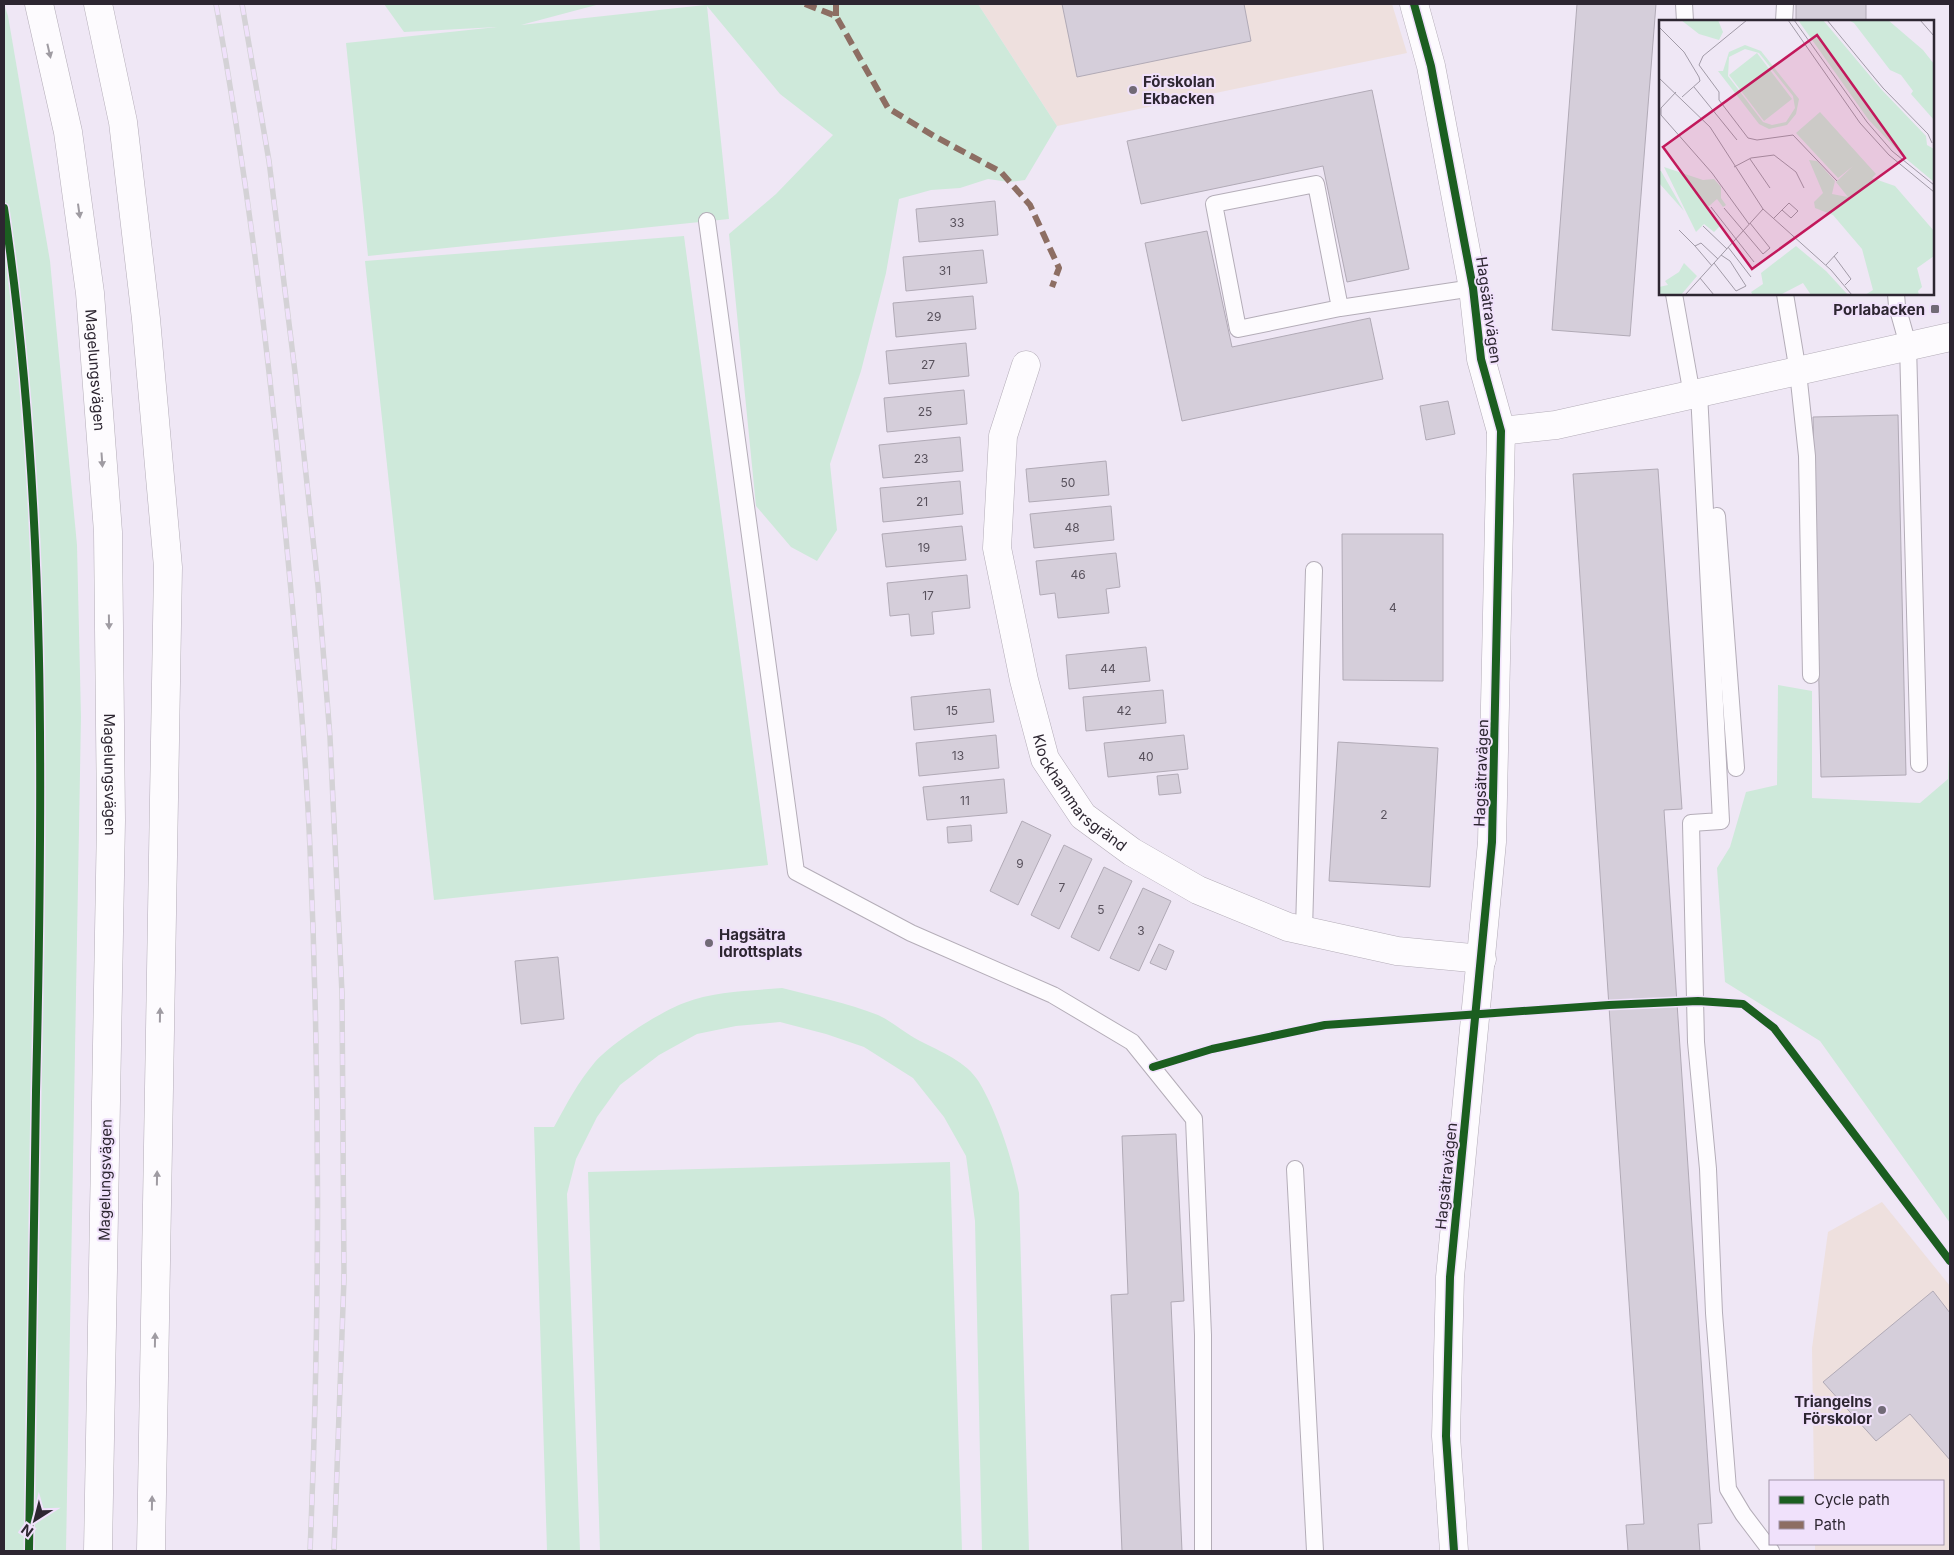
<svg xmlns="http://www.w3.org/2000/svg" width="1954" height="1555" viewBox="0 0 1954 1555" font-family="Inter,sans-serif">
	<rect width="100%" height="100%" fill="#efe7f5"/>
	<g fill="#eee0de">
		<path d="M978,4H1392L1407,53L1057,126Z"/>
		<path d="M1882,1202L1950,1286V1551H1815V1544H1943V1481H1814L1812,1348L1828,1232Z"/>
	</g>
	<g fill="#cee9da">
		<path d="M4,4L8,16L50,261L77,545L81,717L66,1551H4Z"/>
		<path d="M384,4H600L521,25L705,5L701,4H978L1057,126L1025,180L1009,182L988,179L960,188L931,190L899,199L886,273L861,371L830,464L837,530L817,561L791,547L756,506L729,234L776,194L833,135L780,94L707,6L729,219L368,256L346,43L497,27L404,32Z"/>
		<path d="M684,236L768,865L434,900L365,261Z"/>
		<path d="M1778,685L1812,691V798L1920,803L1948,779L1950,728V1223L1820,1041L1725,982L1717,868L1730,847L1746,792L1777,785Z"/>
		<path d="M782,988C814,996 847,1003 878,1015C893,1022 906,1034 920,1041C941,1052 966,1061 979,1082C997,1112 1012,1158 1019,1193L1029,1551H982L975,1221L966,1156L944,1117L913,1078L864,1047L826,1034L780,1022L736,1026L697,1034L659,1055L620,1085L597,1117L576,1159L567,1194L580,1551H547L534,1127H554C566,1105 578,1082 595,1062C613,1042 658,1013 684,1003C714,991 751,991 782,988Z"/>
		<path d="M950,1162L962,1551H600L588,1172Z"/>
	</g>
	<g fill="#d5ceda" stroke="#b1aab6">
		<path d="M1062,4H1244L1251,41L1077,77Z"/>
		<path d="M1577,4H1656L1630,336L1552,330Z"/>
		<rect x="1796" y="4" width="70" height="17"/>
		<path d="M1372,90L1409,269L1347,282L1323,166L1141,204L1127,141Z"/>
		<path d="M995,201L998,235L919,242L916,209Z"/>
		<path d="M1207,231L1232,347L1370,318L1383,379L1182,421L1145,243Z"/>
		<path d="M983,250L987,283L906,291L903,257Z"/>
		<path d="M973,296L976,329L896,337L893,303Z"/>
		<path d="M966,343L969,376L889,384L886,351Z"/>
		<path d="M964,390L967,424L887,432L884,398Z"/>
		<path d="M1448,401L1455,434L1426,440L1420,406Z"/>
		<path d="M1898,415L1906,775L1821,777L1813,417Z"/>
		<path d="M960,437L963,471L883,478L879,445Z"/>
		<path d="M1106,461L1109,495L1029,502L1026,469Z"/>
		<path d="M1658,469L1682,809L1664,810L1712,1523L1698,1524L1700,1551H1628L1626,1525L1644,1524L1573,474Z"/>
		<path d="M960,481L963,514L883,522L880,488Z"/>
		<path d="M1111,506L1114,540L1034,548L1030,514Z"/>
		<path d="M962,526L966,560L886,567L882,534Z"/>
		<path d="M1342,534H1443V681L1343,680Z"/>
		<path d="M1116,553L1120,587L1106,589L1109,613L1058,618L1055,593L1040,595L1036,561Z"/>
		<path d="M967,575L970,608L932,612L934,634L911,636L909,614L890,616L887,583Z"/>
		<path d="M1146,647L1150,681L1069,689L1066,655Z"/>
		<path d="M990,689L994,722L914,730L911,697Z"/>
		<path d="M1163,690L1166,723L1086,731L1083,697Z"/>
		<path d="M996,735L999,768L919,776L916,743Z"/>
		<path d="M1184,735L1188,769L1108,777L1104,743Z"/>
		<path d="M1338,742L1438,748L1430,887L1329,881Z"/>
		<path d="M1178,774L1181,793L1159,795L1157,776Z"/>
		<path d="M1004,779L1007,813L927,820L923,787Z"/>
		<path d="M1022,821L1051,835L1018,905L990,891Z"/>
		<path d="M971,825L972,841L948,843L947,827Z"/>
		<path d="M1064,845L1092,859L1059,929L1031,915Z"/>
		<path d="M1104,867L1132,881L1099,951L1071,937Z"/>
		<path d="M1143,888L1171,901L1139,971L1110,958Z"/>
		<path d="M1159,944L1174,951L1166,970L1150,963Z"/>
		<path d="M558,957L564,1019L521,1024L515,961Z"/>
		<path d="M1176,1134L1184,1301L1171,1302L1182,1551H1122L1111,1295L1128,1294L1122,1136Z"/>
		<path d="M1933,1291L1950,1313V1460L1910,1414L1876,1441L1823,1382Z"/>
	</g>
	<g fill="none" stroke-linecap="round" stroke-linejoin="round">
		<g stroke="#b4adb8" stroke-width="18">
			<g id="service">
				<path d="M1684,4L1685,21"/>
				<path d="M1784,21L1785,4"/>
				<path d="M707,221L796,872L911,933L1053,995L1132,1042L1194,1119L1203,1335V1551"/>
				<path d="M1674,294L1692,395"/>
				<path d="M1785,294L1798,372L1807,456L1811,675"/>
				<path d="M1896,294L1897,306L1908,345L1919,764"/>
				<path d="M1340,308L1316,184L1214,204L1238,329L1340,308L1473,288"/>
				<path d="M1699,393L1721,821L1691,823L1696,1042L1708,1169L1714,1313L1728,1489L1743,1514L1771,1551"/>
				<path d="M1717,516L1736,768"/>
				<path d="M1304,930L1314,570"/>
				<path d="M1295,1169L1315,1551"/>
			</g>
		</g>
		<g stroke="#b4adb8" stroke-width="29">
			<g id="minor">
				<path d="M1414,4L1431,66L1473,288L1481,359L1501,431L1492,842L1450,1277L1446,1436L1454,1551"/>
				<path id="s1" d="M1026,365L1003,436L997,548L1024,680L1045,759L1083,816L1132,852L1198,890L1288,927L1397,951L1482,959"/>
				<path d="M1501,431L1556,425L1950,337"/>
			</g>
		</g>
		<g stroke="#b4adb8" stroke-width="29">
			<g id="secondary">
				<path id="s2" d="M39,4L68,132L90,293L108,532L111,820L98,1551"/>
				<path d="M98,4L123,122L146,319L168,567L151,1551"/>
			</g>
		</g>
		<use href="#service" stroke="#fdfbfe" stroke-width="16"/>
		<use href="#minor" stroke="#fdfbfe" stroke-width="28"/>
		<use href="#secondary" stroke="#fdfbfe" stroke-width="28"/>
		<g stroke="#d4d2d6" stroke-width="5.5">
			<g id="rail">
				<path d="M216,4C246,170 267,338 283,507C294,621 305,734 310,849C320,1082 320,1318 310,1551"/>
				<path d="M242,4L269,161L295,372L318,586L330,737L342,993L344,1279L334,1551"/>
			</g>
		</g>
		<use href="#rail" stroke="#f0e1fb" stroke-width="4" stroke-dasharray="11" stroke-linecap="butt"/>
		<g stroke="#8d6e63" stroke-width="6" stroke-dasharray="12 6" stroke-linecap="butt">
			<path d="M805,4L836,16L888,108L934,136L1001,172L1030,205L1059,268L1052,287"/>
			<path d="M836,4V16"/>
		</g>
		<g stroke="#f0e1fb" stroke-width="11">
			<g id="cycleway">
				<path d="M1414,4L1431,66L1473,288L1481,359L1501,431L1492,842L1450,1277L1446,1436L1454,1551"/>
				<path d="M4,208C47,500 43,797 36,1092C33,1245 31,1398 29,1551"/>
				<path d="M1153,1067L1212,1049L1325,1025L1609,1005L1698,1001L1743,1004L1774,1028L1950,1261"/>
			</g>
		</g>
		<use href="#cycleway" stroke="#1b5e20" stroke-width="8"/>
	</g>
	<defs><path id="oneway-solid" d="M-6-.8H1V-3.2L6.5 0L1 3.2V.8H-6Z" transform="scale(1.25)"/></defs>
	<g fill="#9f9ba2">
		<use href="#oneway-solid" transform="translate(49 51) rotate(77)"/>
		<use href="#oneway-solid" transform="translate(79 211) rotate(82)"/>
		<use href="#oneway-solid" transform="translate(102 460) rotate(86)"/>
		<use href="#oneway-solid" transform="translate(109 622) rotate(89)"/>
		<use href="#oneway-solid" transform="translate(160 1015) rotate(-89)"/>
		<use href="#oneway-solid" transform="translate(157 1178) rotate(-89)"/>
		<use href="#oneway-solid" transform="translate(155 1340) rotate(-89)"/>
		<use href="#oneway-solid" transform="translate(152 1503) rotate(-89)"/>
	</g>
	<g fill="#716a76" stroke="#f0e1fb" stroke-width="2">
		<circle cx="1133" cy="90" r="5"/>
		<rect x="1930" y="304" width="10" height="10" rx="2.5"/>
		<circle cx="709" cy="943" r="5"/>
		<circle cx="1882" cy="1410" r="5"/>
	</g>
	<g text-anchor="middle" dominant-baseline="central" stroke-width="4" stroke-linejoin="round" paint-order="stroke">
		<g font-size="12" fill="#58515c">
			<text x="957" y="222">33</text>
			<text x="945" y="270">31</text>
			<text x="934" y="316">29</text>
			<text x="928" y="364">27</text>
			<text x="925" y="411">25</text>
			<text x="921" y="458">23</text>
			<text x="1068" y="482">50</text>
			<text x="922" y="501">21</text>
			<text x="1072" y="527">48</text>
			<text x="924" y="547">19</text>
			<text x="1078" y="574">46</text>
			<text x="928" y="595">17</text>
			<text x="1393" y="607">4</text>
			<text x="1108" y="668">44</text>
			<text x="952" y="710">15</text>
			<text x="1124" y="710">42</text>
			<text x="958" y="755">13</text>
			<text x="1146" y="756">40</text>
			<text x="965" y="800">11</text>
			<text x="1384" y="814">2</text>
			<text x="1020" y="863">9</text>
			<text x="1062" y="887">7</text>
			<text x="1101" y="909">5</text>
			<text x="1141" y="930">3</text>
		</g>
		<g font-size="15" font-weight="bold" fill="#2d2631" stroke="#f0e1fb" text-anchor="start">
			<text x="1143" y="81">Förskolan<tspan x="1143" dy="17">Ekbacken</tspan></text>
			<text x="1925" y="309" text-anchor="end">Porlabacken</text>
			<text x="719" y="934">Hagsätra<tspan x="719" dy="17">Idrottsplats</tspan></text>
			<text x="1872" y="1401" text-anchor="end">Triangelns<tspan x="1872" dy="17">Förskolor</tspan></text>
		</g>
		<g font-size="15" fill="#2d2631" stroke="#f0e1fb">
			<text transform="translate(1489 310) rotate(82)">Hagsätravägen</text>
			<text stroke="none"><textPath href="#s2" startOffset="371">Magelungsvägen</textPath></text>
			<text transform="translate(1481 773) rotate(-88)">Hagsätravägen</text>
			<text stroke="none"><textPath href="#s2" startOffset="776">Magelungsvägen</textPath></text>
			<text stroke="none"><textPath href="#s1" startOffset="451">Klockhammarsgränd</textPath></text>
			<text transform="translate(1446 1176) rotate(-84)">Hagsätravägen</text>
			<text transform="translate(105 1180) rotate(-89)">Magelungsvägen</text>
		</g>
	</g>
	<g transform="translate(1659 20)">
		<rect width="275" height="275" fill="#efe7f5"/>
		<path d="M22,0H59L64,12L60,20L40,14ZM139,0H164L222,69L267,116L268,125L275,129V162L245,137L209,99ZM189,0H229L264,30L275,44V100L252,74L254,71L242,55L231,50L195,3ZM86,25L102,31L140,79L137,94L128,105L110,109L100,104L59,51H64L70,32ZM86,29L100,33L134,76L136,88L127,102L113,105L104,102L69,56L70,37ZM98,33L133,79L105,101L70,55ZM161,92L217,154L213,158L236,166L275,211V236L258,248L263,267L259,271L260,275H206L214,270L203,229L174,195L156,188L155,182L164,173L150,140L158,141L176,161L173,174L189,177L177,162L194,146L179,158L137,113ZM5,147L44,160L55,159L62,167V178L67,185L64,187L58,179L49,187L61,206L55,212L45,204L37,212ZM0,151H2L25,191L0,163ZM137,226L167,251L189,275H152L144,263L121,275H94L92,272L104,264L102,253ZM25,243L38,256L22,275H0V267L9,265L6,261L20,252Z" fill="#cee9da" fill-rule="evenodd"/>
		<path fill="none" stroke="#a19aa7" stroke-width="1" d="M88,0L44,36L40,45L60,72V80L89,118L98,120L134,115L178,161M129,0L201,103L230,135L275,172M135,0L208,102L233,131L275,165M168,0L224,68L269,114L273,123M261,0L275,16M1,8L25,32L40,57L41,61L23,77M0,58L51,107L104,189L172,250L193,275M35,67L78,120M17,72L2,88V95L53,153L90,204M91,139L111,168M75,147L92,138L115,135L137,152L145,168M52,187L95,242M65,188L104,234L111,228L91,203M114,199L130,183L139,191L132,198L123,190M44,206L68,229M20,210L36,226M69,227L92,257M175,236L192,259L186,265M55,243L77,271L87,266L71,241L62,235M167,245L179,232M53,246L36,226L42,223L59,239M41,258L55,275M26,275L104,189"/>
		<path fill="#c2185b" fill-opacity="0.15" stroke="#c2185b" stroke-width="2.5" d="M158,15L246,138L93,249L4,127Z"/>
		<rect width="275" height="275" fill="none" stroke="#2d2631" stroke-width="2.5"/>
	</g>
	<rect width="1954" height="1555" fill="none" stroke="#2d2631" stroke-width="10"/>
	<rect x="1769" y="1480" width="175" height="65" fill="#f0e1fb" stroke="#a296aa"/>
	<rect x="1779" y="1496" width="25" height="8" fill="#1b5e20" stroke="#a296aa"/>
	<text x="1814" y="1505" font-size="15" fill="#2d2631">Cycle path</text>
	<rect x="1779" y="1521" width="25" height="8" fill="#8d6e63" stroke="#a296aa"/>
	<text x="1814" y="1530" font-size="15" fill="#2d2631">Path</text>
	<g transform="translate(35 1520) rotate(216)" stroke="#f0e1fb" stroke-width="4" paint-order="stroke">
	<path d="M0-4L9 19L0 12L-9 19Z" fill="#2d2631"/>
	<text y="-8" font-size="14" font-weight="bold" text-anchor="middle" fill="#2d2631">N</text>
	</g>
</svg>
